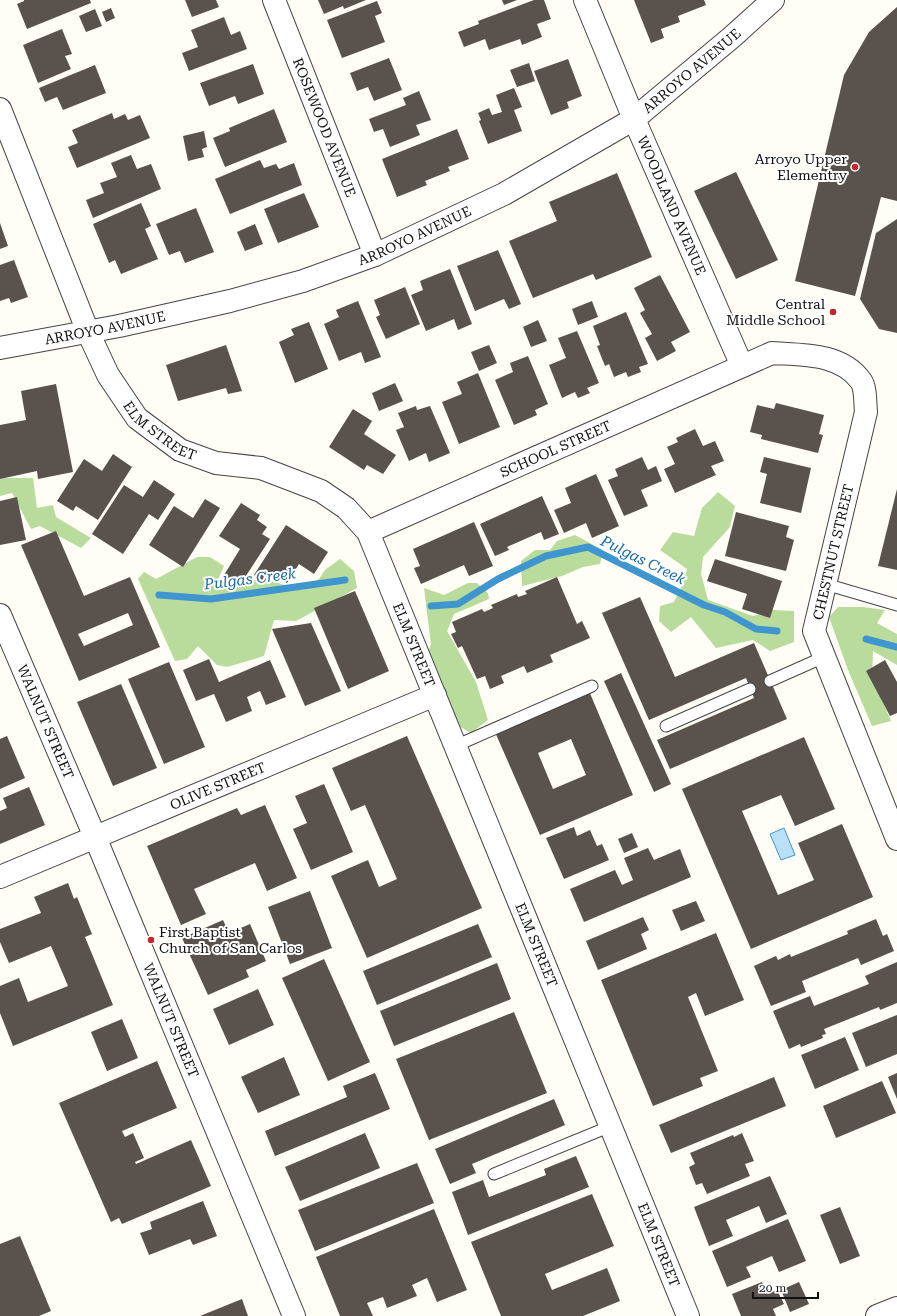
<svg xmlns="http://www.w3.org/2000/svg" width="897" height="1316" viewBox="0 0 897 1316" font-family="'Roboto Serif',serif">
	<rect width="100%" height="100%" fill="#fffdf5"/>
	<g fill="#b9dc9c">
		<path d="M4,478H33L37,508L53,505L56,517L91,538L81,548L40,526L31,529L12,493L0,496V479Z"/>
		<path d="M718,492L735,506L730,527L703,557L701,574L708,600L753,616L773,610L794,611V642L770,651L753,640L716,648L691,617L671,632L659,621L660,606L674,602L682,586L687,569L660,550L673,532L694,536L702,508Z"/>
		<path d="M575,535L603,550L600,564L583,567L562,576L522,586L521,561L535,550H550L557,541Z"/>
		<path d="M197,557H210L224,566L217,582L229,587C257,577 268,577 295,590L319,579L325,570L340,559L354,571L357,588L296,621L274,620L264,656L227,667L217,665L198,646L187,659L175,661L138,579L144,572L156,579Z"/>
		<path d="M468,583H477L488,593L489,599L454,614L447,631L476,682L488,720L471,733L457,725L426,656L431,645L424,588L444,595Z"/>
		<path d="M838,607H863L885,610L877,623L897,634V665L873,651L872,677L891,721L872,726L848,670L829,617Z"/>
	</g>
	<path fill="#b9e0f7" stroke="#3f96cf" d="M784,828L795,855L781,860L770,834Z"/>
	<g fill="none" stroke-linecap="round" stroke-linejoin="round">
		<g stroke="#3f96cf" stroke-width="7">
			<path d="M159,595L211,599L345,580"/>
			<path d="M431,606L458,604L498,579L546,556L588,547L704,605L725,612L756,629L777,631"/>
			<path d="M866,639L897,647"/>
		</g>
	</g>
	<g fill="#5a524d" fill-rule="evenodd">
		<path d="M24,0H90L91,3L27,29L17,4L24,1Z"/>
		<path d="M185,0H216L219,7L192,17Z"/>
		<path d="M318,0H366L344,9L343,6L324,14Z"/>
		<path d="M502,0H517L504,5Z"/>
		<path d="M534,0H544L551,19L537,24L542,37L522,45L520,39L489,50L485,39L464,47L458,32L479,24L478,21Z"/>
		<path d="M634,0H704L706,5L678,16L680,22L661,29L664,38L651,43Z"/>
		<path d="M377,1L382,13L375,16L385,42L342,58L327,20Z"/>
		<path d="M897,7V201L881,197L855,296L795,281L844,75L869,32Z"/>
		<path d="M111,8L115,18L106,22L102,12Z"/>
		<path d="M95,9L102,26L86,32L79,16Z"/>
		<path d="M224,17L231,35L240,31L247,49L189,71L182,53L198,47L191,30Z"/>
		<path d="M62,29L72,54L65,56L71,69L38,83L23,45Z"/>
		<path d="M389,58L402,90L374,101L368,87L357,91L350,73Z"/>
		<path d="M568,59L582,96L567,102L569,108L551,115L534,71Z"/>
		<path d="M529,63L535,81L517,87L510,70Z"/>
		<path d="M253,64L264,94L238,104L235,96L209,106L200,83Z"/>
		<path d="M95,65L106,93L63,110L57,97L45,102L39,88Z"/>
		<path d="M514,88L522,107L514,110L522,131L488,144L479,121L481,120L478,113L489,108L492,115L502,112L496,95Z"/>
		<path d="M419,91L431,120L416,125L420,135L390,147L383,129L374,132L369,119L406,105L403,98Z"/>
		<path d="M274,109L287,142L225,167L213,138L230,131L229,128Z"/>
		<path d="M112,113L114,119L125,114L128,120L140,115L150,138L77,168L68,147L78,143L72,130Z"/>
		<path d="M457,129L469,159L448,167L450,171L425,181L427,185L397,197L382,159Z"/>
		<path d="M204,131L207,147L202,149L204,157L188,161L183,136Z"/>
		<path d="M131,155L137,169L151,164L161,189L93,218L86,200L104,193L100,183L117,177L111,163Z"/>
		<path d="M260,160L264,168L276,164L279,169L294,163L302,185L230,214L215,179Z"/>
		<path d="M736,172L778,260L736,279L694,191Z"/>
		<path d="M617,173L652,257L596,280L593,274L533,298L509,241L557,221L549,202Z"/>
		<path d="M304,193L319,227L278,243L264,209Z"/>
		<path d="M141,203L151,226L145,229L158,259L121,274L115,260L109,263L93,224Z"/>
		<path d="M196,208L214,252L185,263L180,251L169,255L156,224Z"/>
		<path d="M897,219V333L879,329L860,299L876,233Z"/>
		<path d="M0,223L8,246L0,249Z"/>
		<path d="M255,224L263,244L245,251L237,232Z"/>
		<path d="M498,250L521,304L509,309L504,299L475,311L457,266Z"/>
		<path d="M14,260L28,297L11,303L9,298L0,301V265Z"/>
		<path d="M450,269L472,324L458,330L454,319L426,331L411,295L423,290L420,281Z"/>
		<path d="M660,275L690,332L671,342L676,351L657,361L645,338L652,334L640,313L645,310L634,288Z"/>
		<path d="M405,287L420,324L386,339L376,317L380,315L374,300Z"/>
		<path d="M358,301L381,357L365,363L361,352L339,361L324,324L339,317L336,310Z"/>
		<path d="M592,301L598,317L578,325L572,309Z"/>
		<path d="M626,312L648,364L639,367L641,372L628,377L626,372L614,377L609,364L605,366L597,346L600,345L593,326Z"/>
		<path d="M538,320L547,341L531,347L523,327Z"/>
		<path d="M309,322L328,369L295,383L279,342L294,335L291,329Z"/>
		<path d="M577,331L599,383L587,388L590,393L578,398L575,392L562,398L549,365L566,358L558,338Z"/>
		<path d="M226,345L242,391L228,394L226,388L178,401L166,365Z"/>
		<path d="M489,345L497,363L479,371L471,352Z"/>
		<path d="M528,356L548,404L535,410L537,415L514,425L495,380L513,372L510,363Z"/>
		<path d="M478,373L500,427L459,444L442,402L462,394L457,382Z"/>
		<path d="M395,383L403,401L379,411L372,393Z"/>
		<path d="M56,384L73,472L38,479L37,471L0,479V425L26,420L21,391Z"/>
		<path d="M776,403L824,415L819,434L823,435L818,453L761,439L762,435L750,432L757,405L774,409Z"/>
		<path d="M416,406L417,410L430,406L450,453L429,462L426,453L409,461L396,430L404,427L398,413Z"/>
		<path d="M353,409L372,421L364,434L396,455L383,474L367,465L364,470L329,447Z"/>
		<path d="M695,429L703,446L715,441L724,461L711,466L716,475L675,493L664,469L675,464L667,447L678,442L676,438Z"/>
		<path d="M113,454L132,467L98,520L76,506L73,511L57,501L84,459L102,471Z"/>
		<path d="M642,457L648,470L656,466L662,481L641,490L648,506L624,516L608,480L618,476L615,469Z"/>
		<path d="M764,457L811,468L801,513L760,503L767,474L760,472Z"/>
		<path d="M596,474L619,526L592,538L586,523L564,533L554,510L571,503L565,488Z"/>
		<path d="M154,480L175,494L158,520L149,514L123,554L92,534L124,485L143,497Z"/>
		<path d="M897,489V570L878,566Z"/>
		<path d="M542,496L559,534L544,540L541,532L507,547L509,550L495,556L480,524Z"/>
		<path d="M17,497L26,540L0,545V501Z"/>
		<path d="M205,499L220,508L183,567L149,545L174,506L193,518Z"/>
		<path d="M241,503L260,515L257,520L267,527L262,534L270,539L240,585L224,575L240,549L219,536Z"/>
		<path d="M736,512L789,526L786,537L794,540L786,571L725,556Z"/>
		<path d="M474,522L493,566L469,576L464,565L421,584L414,568L420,566L413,549Z"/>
		<path d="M286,525L328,552L314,574L299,564L287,583L270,572L264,581L254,575Z"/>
		<path d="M56,531L84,596L130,577L160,647L79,681L21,545ZM128,613L133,625L84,646L78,634Z"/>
		<path d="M715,559L782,581L770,618L742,609L747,594L707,581Z"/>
		<path d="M557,577L577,624L582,621L590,638L550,655L553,662L527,673L524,666L501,676L504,683L490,689L485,676L477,679L462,646L458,648L451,634L456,632L452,622L482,609L484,612L493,608L491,605L517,594L518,597L527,594L525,591Z"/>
		<path d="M355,591L389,671L348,689L314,608Z"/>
		<path d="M640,597L675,677L754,643L787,719L670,769L657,740L754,698L746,678L649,720L602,613Z"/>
		<path d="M311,623L341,691L305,706L272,629Z"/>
		<path d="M209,659L219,682L270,660L286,697L266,705L260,691L247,697L252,711L226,722L214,694L196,701L183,670Z"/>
		<path d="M885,660L897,682V713L890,716L866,671Z"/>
		<path d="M169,662L205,747L164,764L128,679Z"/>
		<path d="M621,673L671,784L654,792L604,681Z"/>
		<path d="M121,684L157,768L113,786L77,702Z"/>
		<path d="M589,691L633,795L540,835L495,732ZM571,739L586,775L553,789L538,753Z"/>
		<path d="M7,736L25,778L0,789V739Z"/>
		<path d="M407,736L482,908L367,958L331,876L368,860L379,887L397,879L365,805L351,811L332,768Z"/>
		<path d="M804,737L835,809L795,826L781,795L742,811L778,895L814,880L798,843L842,824L873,897L751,949L682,789Z"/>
		<path d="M324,784L353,852L311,870L293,829L307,823L295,796Z"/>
		<path d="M29,787L45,825L0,844V811L7,808L3,798Z"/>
		<path d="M265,805L297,878L267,891L255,863L194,889L206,914L181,925L147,846L237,808L241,815Z"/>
		<path d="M574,827L577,836L590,830L597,846L602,844L609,860L564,879L546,838Z"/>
		<path d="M632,833L638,847L624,853L618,839Z"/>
		<path d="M648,848L654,860L680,849L691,877L584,922L570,889L615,870L622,885L633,880L624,858Z"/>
		<path d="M68,883L74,899L77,897L92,934L85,937L113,1005L13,1046L0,1013V986L19,978L28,1002L68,986L51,946L9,963L0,942V929L41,913L34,897Z"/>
		<path d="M310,891L332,948L290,964L268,907Z"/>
		<path d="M696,901L705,921L681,931L672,910Z"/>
		<path d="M643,917L649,930L641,934L647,949L598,970L586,941Z"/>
		<path d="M876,919L883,936L887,934L894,951L861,965L858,958L802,981L806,992L771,1006L754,966L776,956L778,960L790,954L791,957L848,934L847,931Z"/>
		<path d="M223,920L229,933L250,924L266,961L246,970L249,977L208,995L182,938Z"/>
		<path d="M478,924L492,957L377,1005L363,971Z"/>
		<path d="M716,933L744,1000L705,1016L696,993L688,997L718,1071L700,1078L703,1086L653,1106L601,980Z"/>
		<path d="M324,959L370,1062L328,1081L282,978Z"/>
		<path d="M897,962V1003L880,1010L879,1007L824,1029L826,1034L822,1035L823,1038L801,1047L800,1044L789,1049L773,1011L810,996L814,1006L869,984L865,976Z"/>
		<path d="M497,963L511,999L394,1046L380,1011Z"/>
		<path d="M258,989L274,1025L229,1045L213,1009Z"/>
		<path d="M514,1012L547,1093L429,1140L396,1059Z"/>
		<path d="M897,1015V1054L866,1067L852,1033Z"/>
		<path d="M122,1019L138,1058L107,1071L91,1032Z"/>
		<path d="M845,1037L859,1070L815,1089L801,1055Z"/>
		<path d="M284,1057L300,1095L258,1113L241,1077Z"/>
		<path d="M157,1061L177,1108L122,1131L125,1137L133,1133L144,1158L135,1162L136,1164L191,1140L211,1186L122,1224L119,1218L111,1222L59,1103Z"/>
		<path d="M375,1073L390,1109L275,1156L265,1131L347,1097L343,1086Z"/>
		<path d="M897,1073V1099L888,1077Z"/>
		<path d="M774,1077L786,1106L671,1153L659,1125Z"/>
		<path d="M882,1081L896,1113L836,1138L823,1106Z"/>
		<path d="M554,1099L565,1125L472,1164L476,1173L450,1184L435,1149Z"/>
		<path d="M365,1133L380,1168L300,1201L285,1167Z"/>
		<path d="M742,1133L754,1161L745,1164L750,1176L707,1194L702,1183L696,1185L689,1167L695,1164L690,1153L733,1135L734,1137Z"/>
		<path d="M576,1156L589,1187L468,1235L452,1192L483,1180L489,1197L546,1175L544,1169Z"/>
		<path d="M417,1163L434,1203L315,1251L298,1210Z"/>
		<path d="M770,1176L787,1214L766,1223L759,1206L726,1220L733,1236L709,1246L694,1207Z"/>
		<path d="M592,1194L614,1246L545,1274L552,1290L607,1268L620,1301L583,1316H501L471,1242Z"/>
		<path d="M203,1201L217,1236L193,1245L190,1239L149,1255L140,1233L152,1229L150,1222Z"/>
		<path d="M840,1207L860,1256L840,1264L820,1215Z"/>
		<path d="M434,1209L467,1290L437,1302L427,1278L412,1285L417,1296L387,1308L383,1297L367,1303L373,1316H340L316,1257Z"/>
		<path d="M788,1219L806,1261L779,1272L772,1256L746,1267L751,1277L727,1287L712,1251Z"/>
		<path d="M20,1236L51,1311L39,1316H0V1244Z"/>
		<path d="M762,1282L767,1294L777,1290L784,1304L773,1309L776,1316H741L732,1294Z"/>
		<path d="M799,1282L809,1304L790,1312L781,1290Z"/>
		<path d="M242,1299L248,1316H200Z"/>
	</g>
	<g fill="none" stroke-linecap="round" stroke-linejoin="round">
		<g stroke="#444" stroke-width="13">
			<g id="service">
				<path d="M825,584L897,605"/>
				<path d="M770,681L824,657"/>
				<path d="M666,726L750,689"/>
				<path d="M455,746L592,686"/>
				<path d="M494,1174L611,1126"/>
			</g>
		</g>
		<g stroke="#444" stroke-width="24">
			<g id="minor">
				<path id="s1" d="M274,0L375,255"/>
				<path id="s2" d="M585,0L634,119L742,366"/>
				<path id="s3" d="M0,109L88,332L108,375L137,418L180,450L216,463L261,468L321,491L346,508L368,532L688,1316"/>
				<path id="s4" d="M0,348L119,326L230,301L303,281L375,255L504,194L634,119L732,37L773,0"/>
				<path id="s5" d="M368,532L772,353C803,355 841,353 861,381C866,388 865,404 866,412L814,631L897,839"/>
				<path id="s6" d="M0,615L95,837L294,1316"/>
				<path id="s7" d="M0,877L435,695"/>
				<path d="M877,1316L897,1308"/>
			</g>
		</g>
		<use href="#service" stroke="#fff" stroke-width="11"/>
		<use href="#minor" stroke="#fff" stroke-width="22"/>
	</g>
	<g fill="#c4262e" stroke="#fff" stroke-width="1.5">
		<circle cx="855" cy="167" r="4"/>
		<circle cx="833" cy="312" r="4"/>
		<circle cx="151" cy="940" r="4"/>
	</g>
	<g text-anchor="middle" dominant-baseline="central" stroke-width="4" stroke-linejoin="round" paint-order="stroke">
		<g font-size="14" fill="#111" stroke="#fff">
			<text stroke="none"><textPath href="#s4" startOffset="755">ARROYO AVENUE</textPath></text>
			<text stroke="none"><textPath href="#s1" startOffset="137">ROSEWOOD AVENUE</textPath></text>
			<text stroke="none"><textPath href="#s2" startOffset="223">WOODLAND AVENUE</textPath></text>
			<text stroke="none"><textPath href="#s4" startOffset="431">ARROYO AVENUE</textPath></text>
			<text stroke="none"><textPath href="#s4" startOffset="107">ARROYO AVENUE</textPath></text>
			<text stroke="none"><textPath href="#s3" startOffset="365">ELM STREET</textPath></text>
			<text stroke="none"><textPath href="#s5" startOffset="205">SCHOOL STREET</textPath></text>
			<text transform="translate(833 552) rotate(-77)">CHESTNUT STREET</text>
			<text stroke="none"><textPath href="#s3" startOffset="725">ELM STREET</textPath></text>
			<text stroke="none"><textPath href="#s6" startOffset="116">WALNUT STREET</textPath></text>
			<text stroke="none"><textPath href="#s7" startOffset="236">OLIVE STREET</textPath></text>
			<text stroke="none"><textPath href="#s3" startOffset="1049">ELM STREET</textPath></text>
			<text stroke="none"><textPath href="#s6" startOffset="440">WALNUT STREET</textPath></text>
			<text stroke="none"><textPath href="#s3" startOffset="1373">ELM STREET</textPath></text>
		</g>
		<g font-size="14" fill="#111" stroke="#fff" text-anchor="end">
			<text x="847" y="159">Arroyo Upper<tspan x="847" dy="16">Elementry</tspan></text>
			<text x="825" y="304">Central<tspan x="825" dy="16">Middle School</tspan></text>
			<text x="159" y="932" text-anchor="start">First Baptist<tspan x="159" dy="16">Church of San Carlos</tspan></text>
		</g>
		<g font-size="15" font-style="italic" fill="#1768a6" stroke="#fff">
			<text transform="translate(643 560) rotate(26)">Pulgas Creek</text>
			<text transform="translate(250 579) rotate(-7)">Pulgas Creek</text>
		</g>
	</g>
	<path d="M753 1292v6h65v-6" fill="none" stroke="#111111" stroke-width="2"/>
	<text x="759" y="1292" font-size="12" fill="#111111" stroke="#ffffff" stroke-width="3" paint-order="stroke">20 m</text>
</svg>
